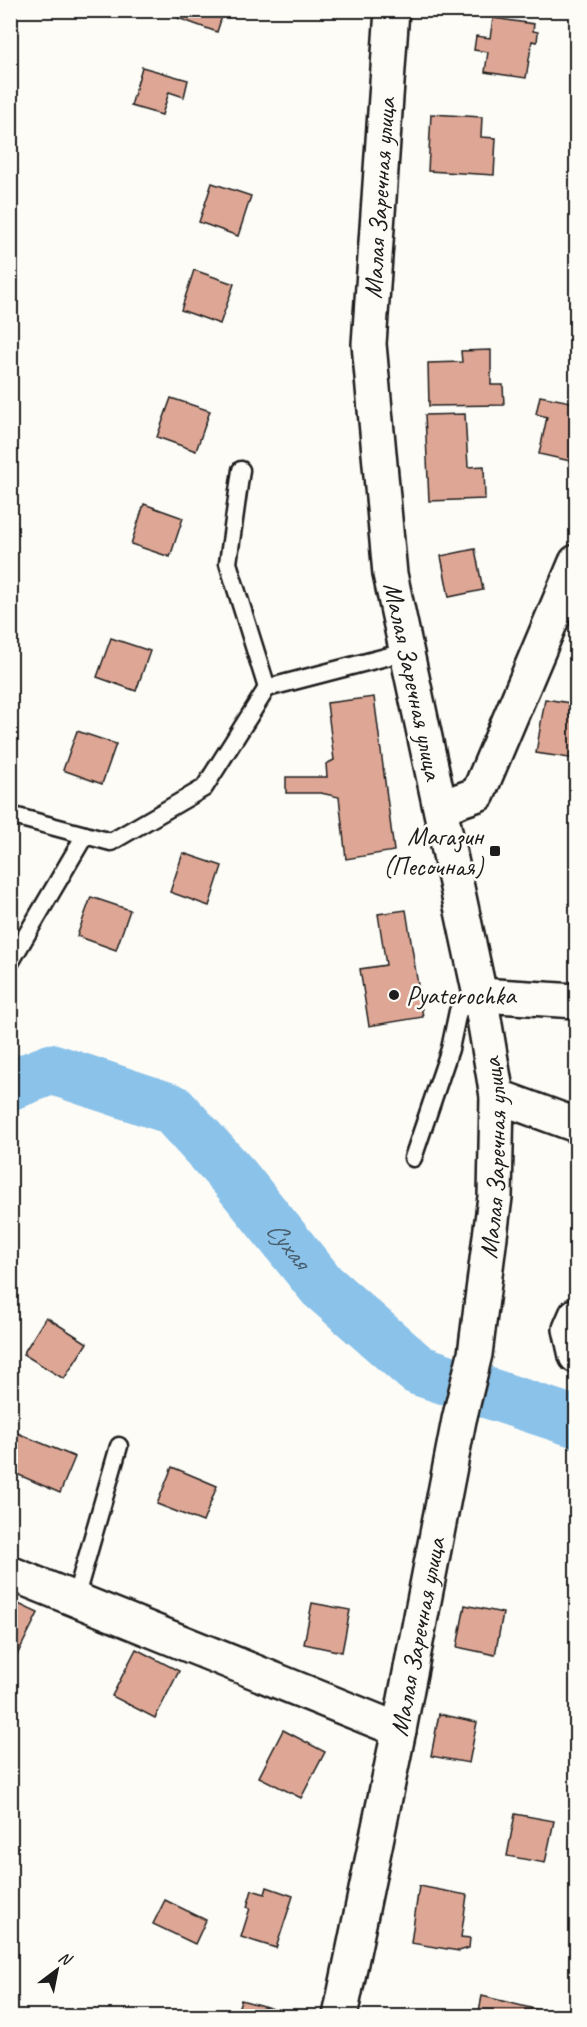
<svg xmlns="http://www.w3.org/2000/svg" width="587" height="2027" viewBox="0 0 587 2027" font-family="Caveat,sans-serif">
	<rect width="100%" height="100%" fill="#fdfcf7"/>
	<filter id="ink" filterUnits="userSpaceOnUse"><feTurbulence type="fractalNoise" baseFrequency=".0167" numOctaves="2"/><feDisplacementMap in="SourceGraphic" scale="12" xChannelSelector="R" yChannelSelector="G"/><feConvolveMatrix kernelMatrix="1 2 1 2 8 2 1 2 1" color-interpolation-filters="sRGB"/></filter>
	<g filter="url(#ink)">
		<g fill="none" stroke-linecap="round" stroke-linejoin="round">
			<path stroke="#8bc2e9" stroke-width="51" id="s1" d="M10,1085L52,1069L172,1109L235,1178L322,1286L418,1370L576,1422"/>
		</g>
		<g fill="#dea795" stroke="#1c1c1c" stroke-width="1.5">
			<path d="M180,10H224L217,32L178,18Z"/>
			<path d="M493,18L534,24L533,31L538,32L537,42L532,41L526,78L485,72L488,52L474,50L476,36L490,38Z"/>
			<path d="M142,67L188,80L184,97L169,92L162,115L131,106Z"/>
			<path d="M431,114L482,117L481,137L496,138L494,175L428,171Z"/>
			<path d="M212,183L251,196L238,236L199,222Z"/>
			<path d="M194,270L234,284L220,324L181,310Z"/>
			<path d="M491,350V385H503L504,405L429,406L428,363L462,362L461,351Z"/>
			<path d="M540,396L576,403V425L573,439L576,440L575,462L539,454L547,417L536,414Z"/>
			<path d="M171,398L210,411L196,451L157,437Z"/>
			<path d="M465,414L468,467L484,466L485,499L429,501L425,415Z"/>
			<path d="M144,504L183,518L170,557L131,544Z"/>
			<path d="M475,549L483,590L449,597L441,556Z"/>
			<path d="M111,638L150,651L136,691L97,677Z"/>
			<path d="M374,697L394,851L346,859L339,797L321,793H286V777H327L326,764L334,760L327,703Z"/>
			<path d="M545,699L576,704V759L536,753Z"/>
			<path d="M77,731L116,744L102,784L63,770Z"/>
			<path d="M183,853L222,866L209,906L170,892Z"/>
			<path d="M91,897L130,910L116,950L77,936Z"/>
			<path d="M406,910L423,1017L369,1026L360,969L386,965L378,914Z"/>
			<path d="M46,1317L87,1343L64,1379L23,1354Z"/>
			<path d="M10,1430L75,1457L60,1493L10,1471Z"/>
			<path d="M172,1467L217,1486L203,1522L157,1504Z"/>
			<path d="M10,1600L38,1613L14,1661L10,1659Z"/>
			<path d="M312,1603L350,1610L342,1652L304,1644Z"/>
			<path d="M465,1605L503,1613L495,1655L457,1647Z"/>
			<path d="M136,1649L179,1671L155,1718L112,1696Z"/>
			<path d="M439,1714L477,1722L469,1763L431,1756Z"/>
			<path d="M283,1730L325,1752L301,1798L259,1777Z"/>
			<path d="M515,1814L554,1821L545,1863L507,1856Z"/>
			<path d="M419,1886L467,1895L461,1937L470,1938L469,1948L459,1951L411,1943Z"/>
			<path d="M267,1887L293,1896L276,1948L241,1937L250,1908L247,1907L252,1890L265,1894Z"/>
			<path d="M165,1900L206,1920L195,1944L153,1924Z"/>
			<path d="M482,1996L543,2011L541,2016H478Z"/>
			<path d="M241,2000L278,2010L277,2016H236Z"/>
		</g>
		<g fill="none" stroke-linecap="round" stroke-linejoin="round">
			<g stroke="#1c1c1c" stroke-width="21">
				<g id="lane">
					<path d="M241,470L228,563L267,688"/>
					<path d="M10,815L111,842L204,788L267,688L405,652"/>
					<path d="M10,963L85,835"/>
					<path d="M413,1158L450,1049L458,1011L480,995"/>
					<path d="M75,1599L119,1446"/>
				</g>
			</g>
			<g stroke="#1c1c1c" stroke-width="38">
				<g id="street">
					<path d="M441,807L478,794L576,562"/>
					<path d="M480,995L576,1001"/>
					<path d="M497,1096L576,1125"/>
					<path d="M576,1315L570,1329L576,1356"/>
					<path d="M10,1573L399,1730"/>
				</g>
			</g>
			<g stroke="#1c1c1c" stroke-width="38">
				<g id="secondary">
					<path id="s2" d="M340,2016L399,1730L459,1420L475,1354L495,1197L497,1096L480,995L390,574L369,344L392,10"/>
				</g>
			</g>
			<use href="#lane" stroke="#fdfcf7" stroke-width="16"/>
			<use href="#street" stroke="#fdfcf7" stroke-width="33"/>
			<use href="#secondary" stroke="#fdfcf7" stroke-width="33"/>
		</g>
	</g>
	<g fill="#1c1c1c" stroke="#fdfcf7" stroke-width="2">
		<rect x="489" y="845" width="12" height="12" rx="3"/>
		<circle cx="394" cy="995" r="6"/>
	</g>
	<g text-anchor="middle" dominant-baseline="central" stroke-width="5" stroke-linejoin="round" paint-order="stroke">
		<g font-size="26" fill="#1c1c1c" stroke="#fdfcf7">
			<text stroke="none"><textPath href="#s2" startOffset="1845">Малая Заречная улица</textPath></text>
			<text transform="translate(413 681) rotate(78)">Малая Заречная улица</text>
			<text stroke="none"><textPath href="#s2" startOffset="873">Малая Заречная улица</textPath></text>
			<text stroke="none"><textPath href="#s2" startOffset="387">Малая Заречная улица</textPath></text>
		</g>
		<g font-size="26" fill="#1c1c1c" stroke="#fdfcf7" text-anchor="end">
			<text x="483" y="836">Магазин<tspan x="483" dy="30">(Песочная)</tspan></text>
			<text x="406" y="995" text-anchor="start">Pyaterochka</text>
		</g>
		<g font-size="27" font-style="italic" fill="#485e6e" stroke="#fdfcf7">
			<text stroke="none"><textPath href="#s1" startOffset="350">Сухая</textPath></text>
		</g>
	</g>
	<rect width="587" height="2027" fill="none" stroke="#fdfcf7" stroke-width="36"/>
	<rect x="18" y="18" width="551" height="1991" fill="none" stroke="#1c1c1c" stroke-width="2" filter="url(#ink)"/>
	<g transform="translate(57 1970) rotate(32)" stroke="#fdfcf7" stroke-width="4.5" paint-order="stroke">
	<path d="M0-4.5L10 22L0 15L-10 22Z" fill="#1c1c1c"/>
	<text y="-9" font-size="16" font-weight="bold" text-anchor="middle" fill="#1c1c1c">N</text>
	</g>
</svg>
